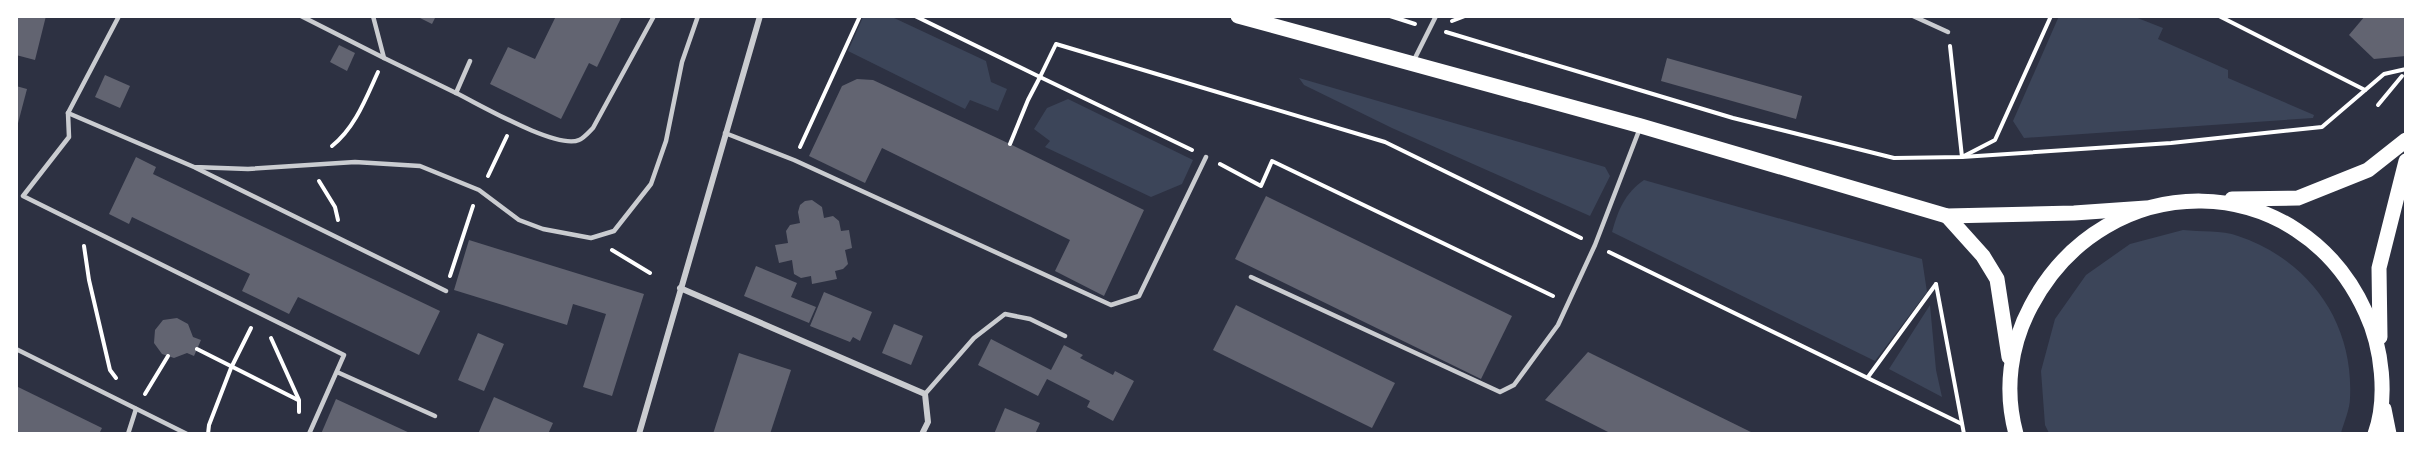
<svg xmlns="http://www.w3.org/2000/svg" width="2422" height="450" viewBox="0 0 2422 450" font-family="Raleway,sans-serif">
	<rect width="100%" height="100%" fill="#2d3142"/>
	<g fill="#3c4559">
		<path d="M2059,16L2135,17L2163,28L2158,39L2228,70V78L2314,115L2313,118L2024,138L2013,121Z"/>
		<path d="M863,17H892L986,61L991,82L1007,89L998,111L970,100L965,109L848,51Z"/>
		<path d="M1299,78L1605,167L1610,176L1590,216L1392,128L1304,85Z"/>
		<path d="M1068,99L1193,160L1182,184L1151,197L1045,147L1050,141L1034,129L1047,108Z"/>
		<path d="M1644,180L1922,259L1927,292L1875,361L1612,232C1618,210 1625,193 1644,180Z"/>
		<path d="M2183,230C2200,232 2222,230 2238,236C2309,260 2354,322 2350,398C2350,409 2344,422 2341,433H2049L2045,425L2041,371L2055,319L2086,275L2130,244Z"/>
		<path d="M1930,305L1936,370L1942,397L1889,369Z"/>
	</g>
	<g fill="#626471">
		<path d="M16,16H46L35,60L16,55Z"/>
		<path d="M416,16H436L432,24Z"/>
		<path d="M556,16H622L597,67L589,63L561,119L490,84L508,47L535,59Z"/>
		<path d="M2365,16H2406V56L2374,59L2349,35Z"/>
		<path d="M339,45L355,53L347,71L330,62Z"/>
		<path d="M1667,58L1802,96L1796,119L1661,81Z"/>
		<path d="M105,75L130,86L120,108L95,97Z"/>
		<path d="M857,79L873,80L1010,144L1144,210L1104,296L1055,271L1070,240L882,148L865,183L809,156L842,86Z"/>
		<path d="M16,86L27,89L17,127H16Z"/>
		<path d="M136,157L156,167L153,174L440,311L419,355L298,297L289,314L242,291L250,274L132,217L129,224L109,214Z"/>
		<path d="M1266,196L1512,316L1481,379L1235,259Z"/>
		<path d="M812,200L822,207L824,218L833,216L839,221L841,231L849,230L852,248L845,250L848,264L843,269L835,271L837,279L812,284L811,276L801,278L794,274L792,260L779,263L775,245L788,243L786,231L790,225L800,223L798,212L800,205L805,201Z"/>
		<path d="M469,240L644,294L612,396L583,387L606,314L573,304L567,325L454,290Z"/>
		<path d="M756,266L797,283L791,297L816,307L809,323L744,296Z"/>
		<path d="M824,292L872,312L860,341L853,337L850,342L810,326Z"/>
		<path d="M1236,305L1395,383L1372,428L1213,350Z"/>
		<path d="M177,318L188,324L193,337L201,340L194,356L187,353L174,358L162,354L154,343L155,330L163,320Z"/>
		<path d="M894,324L923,336L911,365L882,353Z"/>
		<path d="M478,333L504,344L484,391L458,380Z"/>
		<path d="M991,339L1051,370L1064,345L1083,355L1080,358L1113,375L1115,371L1134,381L1113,421L1087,407L1090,401L1047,379L1038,396L978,365Z"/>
		<path d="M1588,352L1755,434H1612L1545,400Z"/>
		<path d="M739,353L791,370L770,434H713Z"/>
		<path d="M16,386L102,428L99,434H16Z"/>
		<path d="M494,397L553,423L548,434H478Z"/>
		<path d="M336,399L412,434H321Z"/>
		<path d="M1005,408L1040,423L1035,434H994Z"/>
	</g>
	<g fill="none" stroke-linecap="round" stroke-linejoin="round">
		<g stroke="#fff" stroke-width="4">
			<path d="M915,16L1040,77L1056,44L1385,142L1581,238"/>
			<path d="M1390,16L1415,24"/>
			<path d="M2219,16L2365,90"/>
			<path d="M1452,21L1465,16"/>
			<path d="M1446,32L1733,118L1894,158L1962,157L2171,143L2322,127L2384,74L2406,69"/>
			<path d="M1950,46L1962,157L1995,140L2051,16"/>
			<path d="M2378,105L2402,76"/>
			<path d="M1010,144L1028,100L1040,77L1192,150"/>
			<path d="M332,146C355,128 366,98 378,72"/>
			<path d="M800,147L860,16"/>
			<path d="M1220,164L1261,186L1272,161L1553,296"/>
			<path d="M488,176L507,136"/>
			<path d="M319,181L335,207L338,220"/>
			<path d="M84,246L89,280L110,370L116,378"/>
			<path d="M612,250L650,273"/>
			<path d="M1609,252L1962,424"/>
			<path d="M450,276L473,206"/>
			<path d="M1936,284L1964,434"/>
			<path d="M271,338L299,400V412"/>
			<path d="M197,349L298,400"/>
			<path d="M1868,377L1936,284"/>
			<path d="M145,394L168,356"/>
			<path d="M208,434L209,425L231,368L251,328"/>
		</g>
		<g stroke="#caccd0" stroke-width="4.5">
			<path d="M119,16L68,113L69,137L23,196L344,355L309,434"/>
			<path d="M301,16L384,58"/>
			<path d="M373,16L384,58L456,93"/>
			<path d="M1913,16L1948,32"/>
			<path d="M470,61L456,93C479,104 557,150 579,140C584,138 589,132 593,128L654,16"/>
			<path d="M1413,62L1436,16"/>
			<path d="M68,113L194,167L248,169L355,162L420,166L479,190L519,220L543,229L591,238L614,231L651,184L666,141L682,62L698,16"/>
			<path d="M725,133L794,160L1111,305L1139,296L1206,157"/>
			<path d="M196,168L446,291"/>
			<path d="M1251,277L1500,392L1514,385L1558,325L1595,245L1640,128"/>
			<path d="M16,349L187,434"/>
			<path d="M337,372L435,416"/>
			<path d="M925,394L974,338L1005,314L1030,319L1065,336"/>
			<path d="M128,434L136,409"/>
		</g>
		<g stroke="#caccd0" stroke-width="6">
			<path d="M680,288L925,394L928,422L922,434"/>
			<path d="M639,434L760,16"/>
		</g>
		<g stroke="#fff" stroke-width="15">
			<path d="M1238,16L1641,126L1947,216L2074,213L2146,208"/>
			<path d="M2232,199L2298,198L2368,170L2406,140"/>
			<path d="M1947,216L1983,256L1997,279L2009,357"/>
			<path d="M2380,337L2379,268L2406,161"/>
			<path d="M2384,409L2389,434"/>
			<path d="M2016,434C2004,390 2010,345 2031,306C2106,164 2300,166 2366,313C2382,347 2388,398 2375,434"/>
		</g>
	</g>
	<rect width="2422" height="450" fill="none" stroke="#ffffff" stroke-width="36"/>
</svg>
